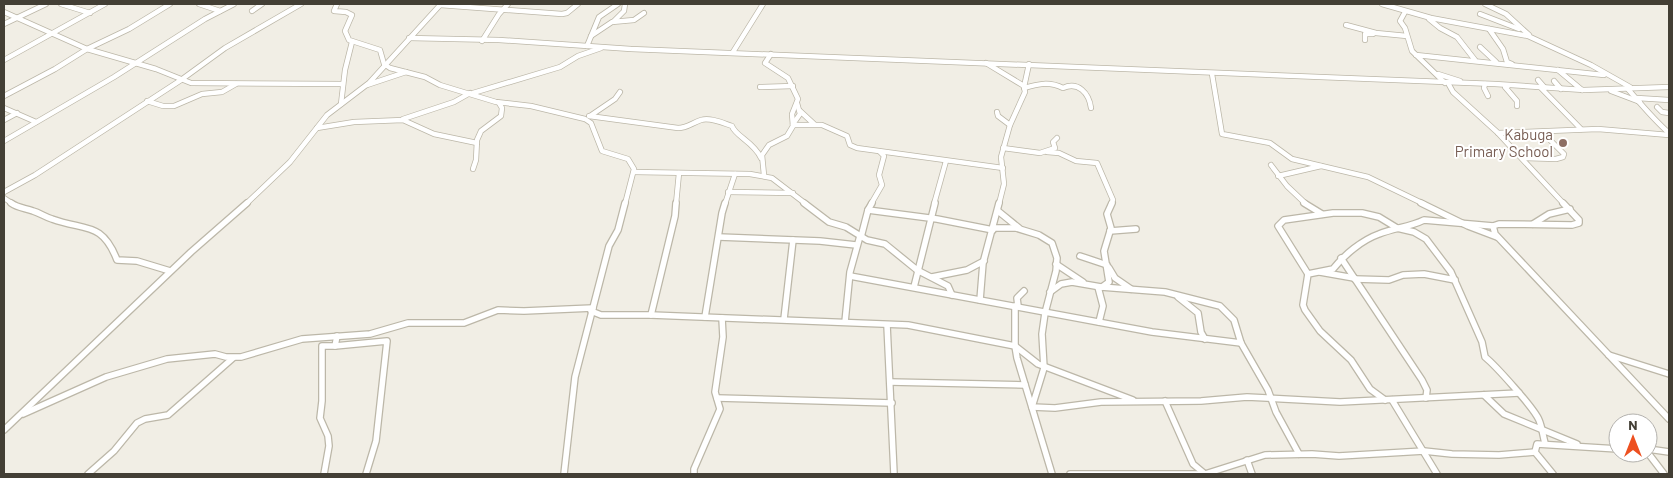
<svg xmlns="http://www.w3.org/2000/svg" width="1673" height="478" viewBox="0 0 1673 478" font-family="Barlow,sans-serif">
	<rect width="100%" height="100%" fill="#f1eee5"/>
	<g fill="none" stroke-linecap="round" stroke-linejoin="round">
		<g stroke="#bcb7a8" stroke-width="6">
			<g id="street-far1">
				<path d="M61,4L90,13"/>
				<path d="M199,4L220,11"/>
				<path d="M337,4L334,11L346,12L352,15L345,31L349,40L380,50L384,64L390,68L425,77L440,85L496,102L531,106L585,119L591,123L602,151L628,159L634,169L625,204"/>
				<path d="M1382,4L1431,18L1528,36L1591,65L1630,87"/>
				<path d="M1485,4L1506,14L1529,35"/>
				<path d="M440,5L562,14L567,13L578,4"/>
				<path d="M252,11L262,4"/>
				<path d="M4,12L87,49L156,69L191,83L343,84"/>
				<path d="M1405,12L1400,21L1405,28L1412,51L1445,83"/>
				<path d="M1480,14L1519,29"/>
				<path d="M1429,19L1440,28L1457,37L1475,60"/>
				<path d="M614,21L624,11L625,4"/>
				<path d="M4,24L46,4"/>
				<path d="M1346,25L1376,33L1407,36"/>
				<path d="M1489,29L1503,49L1507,62L1512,64"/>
				<path d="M591,36L612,22L634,20L644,13"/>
				<path d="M409,38L499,40L631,49L1495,84L1584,90L1669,87"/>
				<path d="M1365,40V34H1373"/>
				<path d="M482,41L499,14L508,4"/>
				<path d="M587,46L599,17L618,4"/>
				<path d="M1480,47L1496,62"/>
				<path d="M733,52L763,4"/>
				<path d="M1416,55L1604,75"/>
				<path d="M4,60L105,4"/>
				<path d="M986,63L1024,86"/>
				<path d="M1558,70L1582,90"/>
				<path d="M1212,74L1222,134L1270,143L1292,159L1368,177L1424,204"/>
				<path d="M1438,74L1460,81"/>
				<path d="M1538,80L1545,88"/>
				<path d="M1554,81L1561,89"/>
				<path d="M1448,83L1453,92L1497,132L1564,204"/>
				<path d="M1485,84L1484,88L1488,96"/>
				<path d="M367,85L406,72"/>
				<path d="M1508,86L1505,87L1517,101V106"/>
				<path d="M760,87L793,86"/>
				<path d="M1024,88C1038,84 1049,81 1063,88C1078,81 1089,93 1091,108"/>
				<path d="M1541,88L1581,129"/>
				<path d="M1627,88C1641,104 1653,119 1669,133"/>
				<path d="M1611,91L1640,102"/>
				<path d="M473,93L560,67L578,56L601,48"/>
				<path d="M4,96L55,69L87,49L129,29L170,4"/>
				<path d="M1637,98L1669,100"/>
				<path d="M147,101L163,106H174L202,94L222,92L236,84"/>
				<path d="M341,104L345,70L352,42"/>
				<path d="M1657,107L1662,112L1669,113"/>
				<path d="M4,108L36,122"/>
				<path d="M800,111L814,124"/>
				<path d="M997,112L998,116L1010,125"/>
				<path d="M589,116L678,128C687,128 692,123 701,120C710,117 723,123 732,126C735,136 754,142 761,158"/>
				<path d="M590,116L615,99L620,92"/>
				<path d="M403,119L454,102L470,93"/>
				<path d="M4,120L17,113"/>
				<path d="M793,124L800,114L797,103"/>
				<path d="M793,125H822L847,136L850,145L857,148L1003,168"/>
				<path d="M317,128L354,122L403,120L434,134L477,143"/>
				<path d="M1498,133L1598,129L1669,135"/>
				<path d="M4,141L114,77L205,19L234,4"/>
				<path d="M1003,148L1040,153L1055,148L1053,142L1057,138"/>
				<path d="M1047,152L1059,153L1076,161L1097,163L1113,200L1111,204"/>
				<path d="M1522,158L1556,159L1563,157L1564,154L1550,140"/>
				<path d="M1271,165L1287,186L1306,204"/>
				<path d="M473,169L476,160L477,140L481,131L501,116L502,108L499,103"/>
				<path d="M634,172L750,174L772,178L806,204"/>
				<path d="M764,175L762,155L769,145L787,136L793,126L792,114L798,99L788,78L765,63L771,54"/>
				<path d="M1278,176L1321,166"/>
				<path d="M4,192L35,175L181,80L225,48L301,4"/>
				<path d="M728,192L793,193"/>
				<path d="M4,198L13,204"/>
				<path d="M246,204L290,162L327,115L369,83L441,4"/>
				<path d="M676,204L679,173"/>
				<path d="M725,204L735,174"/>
				<path d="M871,204L882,185L879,175L884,156L880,152"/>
				<path d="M934,204L946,161"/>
				<path d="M999,204L1004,184L1001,157L1010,125L1025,92L1024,87L1029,64"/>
			</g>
		</g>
		<g stroke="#bcb7a8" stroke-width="8">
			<g id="street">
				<path d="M11,203C18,208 25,208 33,211C40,213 45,217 52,219C85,231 102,221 117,260L137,261L170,271"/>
				<path d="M804,203L829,222L846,227L867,240L885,244L917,270L948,286L952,295"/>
				<path d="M1304,203L1322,214"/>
				<path d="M1421,203L1468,226L1497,237"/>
				<path d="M1563,203L1579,220V223L1572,225L1499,224L1493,226L1495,234L1669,419"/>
				<path d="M868,210L937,219L993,230"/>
				<path d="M998,211L1019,228"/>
				<path d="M1533,224L1549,214L1570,209"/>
				<path d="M993,228H1016L1039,235L1052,243L1057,258L1056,271L1045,313L1042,334L1044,368L1032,407L1055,408L1101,402L1201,401L1247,397L1340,402L1519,393"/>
				<path d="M1110,231L1136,229"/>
				<path d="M719,237L820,241L856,245"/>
				<path d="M861,237L868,210L872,203"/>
				<path d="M1080,256L1107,265"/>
				<path d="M1341,258L1422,380L1427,390L1426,398"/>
				<path d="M1056,264L1083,282"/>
				<path d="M1109,268L1115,278L1131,289"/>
				<path d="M1320,272L1354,278"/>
				<path d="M1308,274L1278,226L1284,220L1333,213H1362L1379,217L1397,228L1414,232L1426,239L1451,272L1482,342L1485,357C1495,365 1534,408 1539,420C1542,427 1543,436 1545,443"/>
				<path d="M850,276L1152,332L1241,343"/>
				<path d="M932,277L967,270L984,261"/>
				<path d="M1355,279L1389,280L1403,275L1424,274L1455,280"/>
				<path d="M914,287L935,203"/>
				<path d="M1098,287L1103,306L1099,322"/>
				<path d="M1102,287L1109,282L1104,251L1111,228L1107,214L1112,203"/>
				<path d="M1050,292L1061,284L1072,282L1101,287L1165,292L1220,306L1234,320L1241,343L1268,390L1276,412L1299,454"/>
				<path d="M1178,297L1198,313L1201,332L1205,339"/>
				<path d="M980,300L983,263L999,203"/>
				<path d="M1015,306V346L1017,358L1052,474"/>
				<path d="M1018,306L1017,298L1024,291"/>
				<path d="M591,311L601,315H651L908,325L1015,346L1038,364L1133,400"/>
				<path d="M651,315L675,216L676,203"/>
				<path d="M705,317L722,213L725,203"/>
				<path d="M784,319L793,240"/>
				<path d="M845,322L850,272L860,236"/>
				<path d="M887,325L894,474"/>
				<path d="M335,346L387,341L376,441L366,474"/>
				<path d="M1609,355L1669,374"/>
				<path d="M890,382L1025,385"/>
				<path d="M1484,395L1504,414L1577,444"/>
				<path d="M717,398L892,403"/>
				<path d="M1385,400L1370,389L1351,360L1320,331L1305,310L1303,305L1308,274L1333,269C1344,255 1362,240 1379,234C1394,228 1410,227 1424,220L1493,226"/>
				<path d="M1392,400L1437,474"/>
				<path d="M1165,401L1193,464L1205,474"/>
				<path d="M23,414L106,377L167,359L215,354L226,357H241L302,339L370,334L408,323H464L498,310L524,311L593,308"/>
				<path d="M4,430L191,252L247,203"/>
				<path d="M1648,449L1669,452"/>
				<path d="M1648,453L1664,474"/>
				<path d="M1247,460L1252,474"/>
				<path d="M88,474L114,451L137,423L145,419L168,415L233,358"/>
				<path d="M324,474L329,446L328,436L320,418L322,401V346H335L337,336"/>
				<path d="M564,474L575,377L609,246L618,230L625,203"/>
				<path d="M694,474V469L720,409L715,392L723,337L722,318"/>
				<path d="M1070,474H1205L1265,455L1312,454L1339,456L1424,451L1452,454L1499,455L1535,452"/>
				<path d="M1553,474L1535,452L1537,444L1618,449"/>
			</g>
		</g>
		<use href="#street-far1" stroke="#fff" stroke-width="4.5"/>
		<use href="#street" stroke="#fff" stroke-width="5.5"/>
	</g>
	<circle fill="#8d6e63" stroke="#fff" stroke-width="2" cx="1563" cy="143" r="5"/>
	<g text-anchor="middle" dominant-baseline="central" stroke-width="4" stroke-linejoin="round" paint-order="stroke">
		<g font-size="15" fill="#785e54" stroke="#fff" text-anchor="end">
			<text x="1553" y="134">Kabuga<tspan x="1553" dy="17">Primary School</tspan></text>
		</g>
	</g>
	<rect width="1673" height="478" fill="none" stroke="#433f35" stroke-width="10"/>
	<g transform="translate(1633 438)"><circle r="24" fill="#ffffff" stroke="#b4b2ae"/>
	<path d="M0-4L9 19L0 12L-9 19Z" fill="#ed5020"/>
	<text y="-8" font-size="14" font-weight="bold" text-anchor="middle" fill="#433f35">N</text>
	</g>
</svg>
